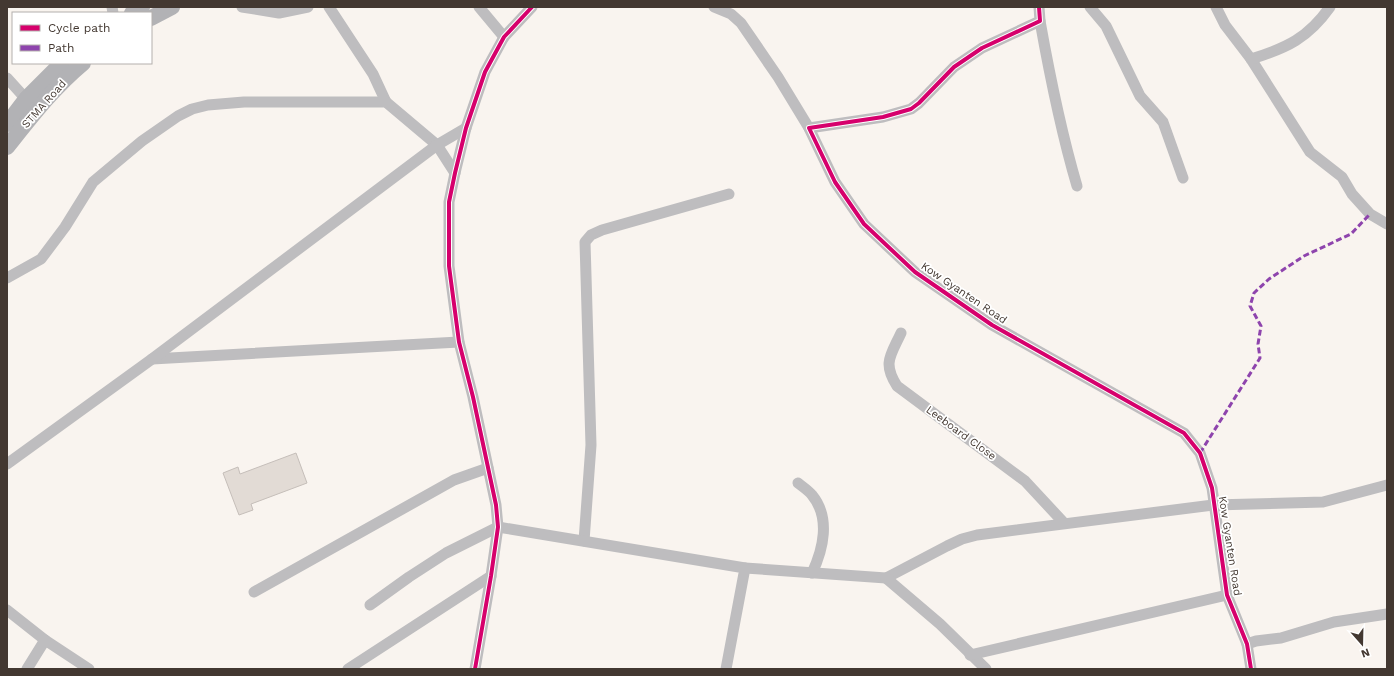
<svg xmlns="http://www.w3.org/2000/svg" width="1394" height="676" viewBox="0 0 1394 676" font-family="'Work Sans',sans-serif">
	<rect width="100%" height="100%" fill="#f9f4ef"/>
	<path fill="#e2dbd5" stroke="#c5beb9" d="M296,453L307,483L251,504L253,510L239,515L223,473L238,467L240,474Z"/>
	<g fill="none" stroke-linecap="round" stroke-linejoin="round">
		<g stroke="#bebdbf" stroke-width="11">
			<path d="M112,7L113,13"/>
			<path d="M242,7L279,13L308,7"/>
			<path d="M329,7L373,74L386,102"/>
			<path d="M479,7L504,37"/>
			<path d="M714,7L731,14L741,23L778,77L809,128"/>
			<path d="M1039,7L1040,21L982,48L954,67L919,103L911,109L883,117L809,128L835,182L864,224L915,272L992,325L1184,433L1200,453L1212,488L1227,595L1247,644L1251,669"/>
			<path d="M1090,7L1106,26L1140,96L1163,122L1183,178"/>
			<path d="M1216,7L1225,25L1251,59L1310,152L1342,177L1352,194L1370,214L1387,224"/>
			<path d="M1040,21C1050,77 1061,132 1077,186"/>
			<path d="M1251,59C1287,48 1308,38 1330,7"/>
			<path d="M7,78L26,99"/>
			<path d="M7,278L41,259L65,227L93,182L142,141L178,116L192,109L208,105L244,102H386L437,145L455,173"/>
			<path d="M901,333C891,355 882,363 897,386L1025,481L1064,523"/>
			<path d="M152,359L459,342"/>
			<path d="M7,464L152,359L437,145L466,128"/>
			<path d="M798,483C803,487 809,491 812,495C831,518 823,550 812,573"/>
			<path d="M584,541L591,445L585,242L591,235L602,230L729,194"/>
			<path d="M745,568L886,578L947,546L962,539L977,535L1213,505L1323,502L1387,485"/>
			<path d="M886,578L940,624L986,669"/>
			<path d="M254,592L454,480L488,468"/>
			<path d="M370,605L409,577L446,553L498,527L745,568L726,669"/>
			<path d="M7,610L45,640L89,669"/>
			<path d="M1247,644L1256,641L1281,638L1334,622L1387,614"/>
			<path d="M970,655L1227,595"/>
			<path d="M27,669L45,640"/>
			<path d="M348,669L491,576"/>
			<path d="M475,669L491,576L498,527L496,505L473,397L459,342L449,266V202L455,173L466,128L485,72L504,37L532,7"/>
		</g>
		<g stroke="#b2b2b5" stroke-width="16">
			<path d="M132,13L142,7"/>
			<path d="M151,18L172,7"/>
			<path d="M7,124L26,99L62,63"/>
			<path d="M7,147C31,117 53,88 83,63"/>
		</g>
		<path stroke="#8e44ad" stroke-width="3" stroke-dasharray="6 3" stroke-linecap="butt" d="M1200,453L1260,358L1258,344L1261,326L1250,306L1254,293L1269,279L1304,256L1351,234L1370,214"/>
		<g stroke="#fff" stroke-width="6">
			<g id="cycleway">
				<path d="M1039,7L1040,21L982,48L954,67L919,103L911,109L883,117L809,128L835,182L864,224L915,272L992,325L1184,433L1200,453L1212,488L1227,595L1247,644L1251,669"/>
				<path d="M475,669L491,576L498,527L496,505L473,397L459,342L449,266V202L455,173L466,128L485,72L504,37L532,7"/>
			</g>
		</g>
		<use href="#cycleway" stroke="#d6006c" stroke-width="4"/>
	</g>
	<g text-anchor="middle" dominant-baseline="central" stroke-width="3.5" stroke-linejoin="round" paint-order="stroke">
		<g font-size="11" fill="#433831" stroke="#fff">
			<text transform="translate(44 104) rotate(-48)">STMA Road</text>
			<text transform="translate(964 293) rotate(34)">Kow Gyanten Road</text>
			<text transform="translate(961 433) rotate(36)">Leeboard Close</text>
			<text transform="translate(1230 546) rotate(81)">Kow Gyanten Road</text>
		</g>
	</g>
	<rect width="1394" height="676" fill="none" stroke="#433831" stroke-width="16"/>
	<rect x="12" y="12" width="140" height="52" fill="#ffffff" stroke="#b4afad"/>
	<rect x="20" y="25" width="20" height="6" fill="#d6006c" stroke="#b4afad"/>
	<text x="48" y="32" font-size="12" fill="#433831">Cycle path</text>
	<rect x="20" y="45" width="20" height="6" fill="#8e44ad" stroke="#b4afad"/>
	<text x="48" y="52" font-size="12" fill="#433831">Path</text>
	<g transform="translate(1362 644) rotate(160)" stroke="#ffffff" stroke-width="3" paint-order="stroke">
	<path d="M0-3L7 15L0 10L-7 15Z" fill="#433831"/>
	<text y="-6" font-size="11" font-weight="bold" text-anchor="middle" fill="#433831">N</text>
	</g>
</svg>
